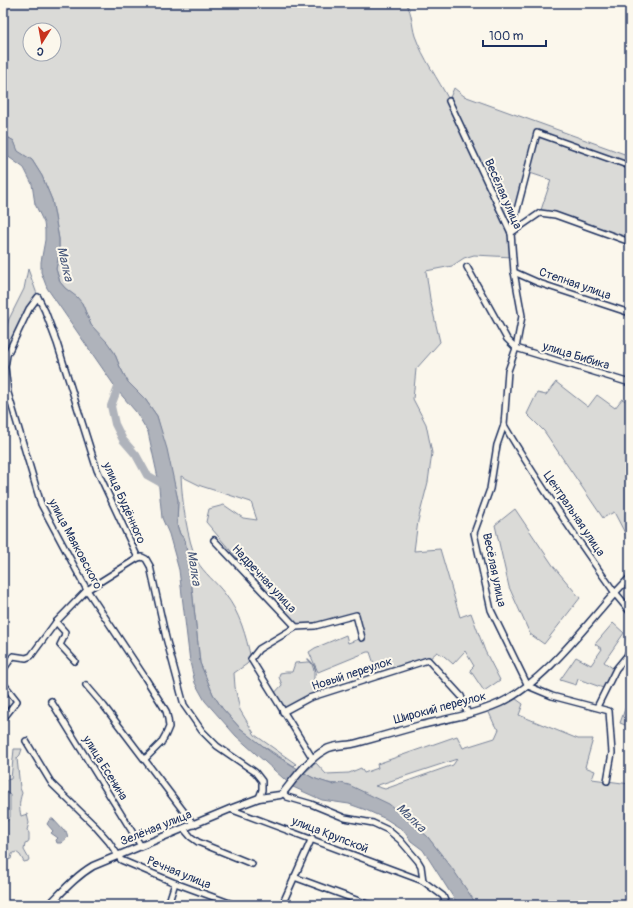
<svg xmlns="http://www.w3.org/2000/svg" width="633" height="908" viewBox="0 0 633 908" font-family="Pangolin,sans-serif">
	<rect width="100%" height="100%" fill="#fbf7ec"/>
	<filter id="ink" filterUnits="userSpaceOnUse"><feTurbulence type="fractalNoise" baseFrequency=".025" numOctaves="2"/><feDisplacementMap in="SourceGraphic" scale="8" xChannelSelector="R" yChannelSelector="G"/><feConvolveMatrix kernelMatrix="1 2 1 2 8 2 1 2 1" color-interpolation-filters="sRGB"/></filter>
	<g filter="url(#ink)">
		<g fill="#dadad7" stroke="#7a849a" fill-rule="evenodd">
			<path d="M3,3H406C413,15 411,23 415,36C423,58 438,79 449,100L454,88L464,96L630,156V242L555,215L540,213L551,180L527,172L511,232L513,257L474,255L464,258L452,266L426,271L430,299L440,342L416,369L413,399L426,424L432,453L428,482L418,521L414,551L440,549L460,617L471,613L485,651L500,680L484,691L470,670L474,666L465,651L453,664L444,656L437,652L428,660L378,676L370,652H367L318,672L309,652L315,648L346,635L348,643L362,638L356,615L296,627L206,522L209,509L224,505L243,518L257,520L251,502L201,486L181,476C182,501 187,539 197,561C203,572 217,583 225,594C240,613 246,636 251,659L247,664L234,673L235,687L240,710L255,735L296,764L294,766L257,742L240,728L222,708L213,694L200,663L191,579L185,540L180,534L177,525L178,500L157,416L145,399L128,382L120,367L114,352L91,325L82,303L65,288L60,282L56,269L59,255V239L52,200L42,176L32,160L17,151L14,141L9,138H3ZM30,30H54V54H30Z"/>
			<path d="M28,269L38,297L7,355L8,393L3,394V339L9,319L24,289Z"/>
			<path d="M556,382L588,407L597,395L615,408L622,399L630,403V535L627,537L614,512L603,518L544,431L527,414L537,393L546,395Z"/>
			<path d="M515,509L554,567L580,598L544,644L530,634L509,587L495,525Z"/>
			<path d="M613,623L624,633L604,662L614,669L606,689L578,679L576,685L560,680L576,657L591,665L602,649L595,644Z"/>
			<path d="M308,662H311L314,670V682L319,684L321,694L283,712L273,695L282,685L279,677L280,673L286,672H292L295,663Z"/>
			<path d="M630,695V727L620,723Z"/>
			<path d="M512,696L523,704L519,715L578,739H593L585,767L595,771L592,779L630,784V905H477L427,836L341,783C329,786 315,779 304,773L316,763L326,774L349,773L361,768L364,773L378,768L377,764L457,736L463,748L495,738L499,729L495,726L487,708ZM457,759L453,765L385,789L375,786Z"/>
			<path d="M14,749H22L20,755L17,758L20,788L22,793C19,802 19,807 21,816L27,814L29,823L27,830L29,833V840L28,843L25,844L24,850L29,859L28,861L24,862L20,855L16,852L12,854L11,859L3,861V827L10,817V795L3,789V784L5,780L11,779Z"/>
		</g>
		<g fill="#afb3bb" stroke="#747e96">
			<path d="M3,138H9L14,141L18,151L32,160L42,176L52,200L59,239V255L56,269L60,282L65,288L77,297L82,303L91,325L107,342L114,352L120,367L128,382L145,399L157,416L167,449L178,500L177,525L180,534L185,540L191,579L200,663L213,694L222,708L240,728L272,753L313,778L334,785L341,783L349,785L389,804L427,836L452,868L477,905H460L455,900L423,850L411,841L403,830L386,819L366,810L349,804L322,800L293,787L236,736L205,701L195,683L190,662L179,570L169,534L162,518L158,478L148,432L136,412L118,391L47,288L41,272V262L45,240V230L44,223L35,204L32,184L24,168L3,153Z"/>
			<path d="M50,819H53L64,831H66L68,837L61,843H57L56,840L58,838L51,833L53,831L47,824Z"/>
		</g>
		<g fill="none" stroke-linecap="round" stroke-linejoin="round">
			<path stroke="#747e96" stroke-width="1.5" d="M308,659C313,664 316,666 316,674"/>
			<path stroke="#afb3bb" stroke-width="8" d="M120,382L111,406L115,424L123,440L136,455L147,475L163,484"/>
			<g stroke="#1b2f5e" stroke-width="8">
				<g id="minor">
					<path d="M449,101L511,233L514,272L522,316L516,348L630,383"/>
					<path d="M511,233L537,133L630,166"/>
					<path d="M511,233L540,213L555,215L630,242"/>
					<path d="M467,267L507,339L516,348L508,371L504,425L497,445L490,489L474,533L491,610L528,686L552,696L609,711L612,753L607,781"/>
					<path d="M514,272L539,283L630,313"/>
					<path d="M504,425C538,483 576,538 615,593L630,577"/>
					<path d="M214,540L296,627L259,649L251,659L313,759"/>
					<path d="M56,622L65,632L64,637L60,645L75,661"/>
					<path d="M296,627L315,626L356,615L362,638"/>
					<path d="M3,670L13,656L26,658L31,656L56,622L87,590L138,558"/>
					<path d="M3,683L17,701L3,719"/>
					<path d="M86,685L104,706L194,825"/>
					<path d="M51,701L141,846"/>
					<path d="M597,707L616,669L630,652"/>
					<path d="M283,712L309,698L428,660L461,696L468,714"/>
					<path d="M26,741L52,784L95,826L109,842L121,860L175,883L235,905"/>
					<path d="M145,759L161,743L166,734L169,727L168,719L166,711L144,676L87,590L41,504L8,393L5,367L7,355L29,309L38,297L45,311L57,343L97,470L138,558L142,557L146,559L150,566L166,638L184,705L202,731L217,746L255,772L262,781V790L259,798"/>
					<path d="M283,793L287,797L311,804L345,818L373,823L388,830L400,840L418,861L421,866L423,881"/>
					<path d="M230,809L423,881L443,896L447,905"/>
					<path d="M184,829L191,837L198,842L252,864"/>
					<path d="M294,877L370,905"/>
					<path d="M168,905L175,883"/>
					<path d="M282,905L312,838"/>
				</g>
			</g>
			<g stroke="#1b2f5e" stroke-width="9">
				<path id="tertiary" d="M49,905C63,891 76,876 93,866L230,809L259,798L280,795L283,793C295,778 308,759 325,750C334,744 347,746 357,743C378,737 400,731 421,725C448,719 475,714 500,703C543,683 583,629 615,593L630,611"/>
			</g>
			<use href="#minor" stroke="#fbf7ec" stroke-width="5"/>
			<use href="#tertiary" stroke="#fbf7ec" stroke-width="6"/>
		</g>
	</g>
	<g text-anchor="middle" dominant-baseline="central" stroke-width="4" stroke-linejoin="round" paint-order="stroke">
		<g font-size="12" fill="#1b2f5e" stroke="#fbf7ec">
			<text transform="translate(503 194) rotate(66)">Весёлая улица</text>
			<text transform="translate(575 284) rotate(19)">Степная улица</text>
			<text transform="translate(576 356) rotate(17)">улица Бибика</text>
			<text transform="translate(124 503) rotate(66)">улица Будённого</text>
			<text transform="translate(574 514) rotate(56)">Центральная улица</text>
			<text transform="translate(75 544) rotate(62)">улица Маяковского</text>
			<text transform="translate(494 570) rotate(78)">Весёлая улица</text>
			<text transform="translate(264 579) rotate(47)">Надречная улица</text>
			<text transform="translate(352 674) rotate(-18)">Новый переулок</text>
			<text transform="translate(440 708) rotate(-15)">Широкий переулок</text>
			<text transform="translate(105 768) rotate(58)">улица Есенина</text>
			<text transform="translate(156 828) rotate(-22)">Зелёная улица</text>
			<text transform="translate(330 835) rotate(21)">улица Крупской</text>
			<text transform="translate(179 873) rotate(22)">Речная улица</text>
		</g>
		<g font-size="13" font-style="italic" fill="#47577a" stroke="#fbf7ec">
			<text transform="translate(65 264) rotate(77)">Малка</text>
			<text transform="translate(194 568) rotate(81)">Малка</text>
			<text transform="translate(411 818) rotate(44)">Малка</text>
		</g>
	</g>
	<rect width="633" height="908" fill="none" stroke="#fbf7ec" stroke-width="16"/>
	<rect x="8" y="8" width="617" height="892" fill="none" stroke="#1b2f5e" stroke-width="1.5" filter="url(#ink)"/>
	<g transform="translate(42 42) rotate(191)"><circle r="19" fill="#fbf7ec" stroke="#a1a7b3"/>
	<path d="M0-3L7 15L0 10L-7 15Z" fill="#c8321e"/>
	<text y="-6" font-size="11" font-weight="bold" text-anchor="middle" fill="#1b2f5e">С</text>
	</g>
	<path d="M483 40v6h63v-6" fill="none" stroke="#1b2f5e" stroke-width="2"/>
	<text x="489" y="40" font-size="12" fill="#1b2f5e" stroke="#fbf7ec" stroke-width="3" paint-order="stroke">100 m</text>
</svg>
